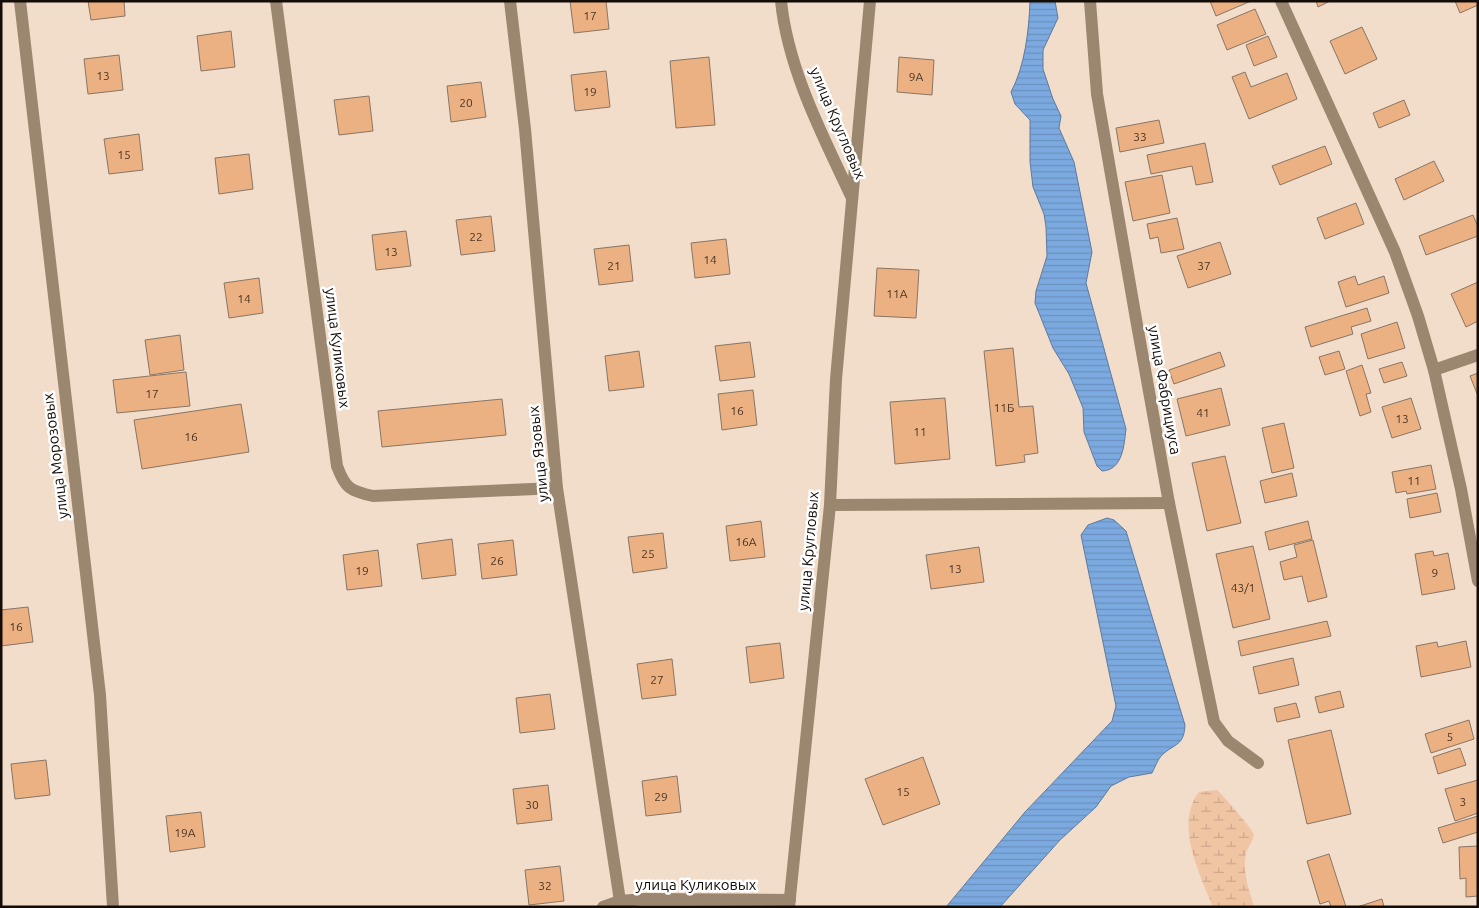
<svg xmlns="http://www.w3.org/2000/svg" width="1479" height="908" viewBox="0 0 1479 908" font-family="Ubuntu,sans-serif">
	<defs>
		<pattern id="wetland-marsh" width="20" height="14" patternUnits="userSpaceOnUse" patternTransform="scale(1.25)"><rect width="20" height="14" fill="#f0c5a4"/><path d="M1 5h8M5 5V1M11 12h8M15 12V8" fill="none" stroke="#cda88c"/></pattern>
		<pattern id="water-rules" width="6" height="5" patternUnits="userSpaceOnUse" patternTransform="scale(1.25)"><rect width="6" height="5" fill="#7caae0"/><path d="M0 2.5h6" fill="none" stroke="#6a91bf"/></pattern>
	</defs>
	<rect width="100%" height="100%" fill="#f2dcca"/>
	<path fill="url(#wetland-marsh)" d="M1217,790C1222,794 1254,831 1254,835C1253,841 1248,847 1246,853C1242,872 1249,889 1254,907H1213C1200,874 1174,824 1199,792Z"/>
	<g fill="url(#water-rules)" stroke="#5c7b9f">
		<path d="M1030,1H1055L1058,18L1043,50V69L1053,99L1061,116L1059,128L1074,162L1092,252L1086,283L1126,429C1124,445 1123,470 1102,471L1097,466L1084,432L1083,408L1069,374L1053,348L1035,303L1036,291L1047,256L1046,227L1044,214L1033,187L1030,162V120L1015,104L1011,92C1025,66 1029,30 1030,1Z"/>
		<path d="M1107,518L1114,520L1126,531L1185,725C1184,746 1175,743 1162,755C1158,759 1155,767 1152,773L1129,777L1111,786L1096,807L1060,840L1000,907H946L1025,812L1112,721L1116,706L1081,535L1088,525Z"/>
	</g>
	<g fill="#ecb182" stroke="#897565">
		<path d="M88,1H124L125,16L91,20Z"/>
		<path d="M570,1H606L609,29L574,33Z"/>
		<path d="M1210,1H1251L1216,16Z"/>
		<path d="M1316,1H1330L1318,7Z"/>
		<path d="M1455,1H1478V5L1460,13Z"/>
		<path d="M1255,9L1266,34L1227,50L1217,25Z"/>
		<path d="M1362,27L1377,59L1345,74L1330,41Z"/>
		<path d="M231,31L235,67L201,71L197,36Z"/>
		<path d="M1268,36L1277,57L1254,66L1246,45Z"/>
		<path d="M119,55L123,90L88,94L84,59Z"/>
		<path d="M709,57L715,125L676,128L670,61Z"/>
		<path d="M899,57L934,60L932,95L897,92Z"/>
		<path d="M606,71L610,107L575,111L571,75Z"/>
		<path d="M1245,72L1251,87L1287,73L1297,99L1249,119L1232,77Z"/>
		<path d="M481,82L486,117L451,122L447,86Z"/>
		<path d="M369,96L373,131L339,135L334,100Z"/>
		<path d="M1404,100L1410,115L1379,128L1373,113Z"/>
		<path d="M1159,120L1164,143L1120,152L1116,128Z"/>
		<path d="M139,134L143,170L109,174L104,139Z"/>
		<path d="M1205,143L1213,182L1196,185L1192,166L1151,174L1147,155Z"/>
		<path d="M1325,146L1332,164L1280,185L1272,166Z"/>
		<path d="M249,154L253,189L219,194L215,158Z"/>
		<path d="M1434,161L1444,181L1404,200L1395,179Z"/>
		<path d="M1162,175L1170,213L1133,221L1125,182Z"/>
		<path d="M1356,203L1364,224L1325,239L1317,218Z"/>
		<path d="M1473,215L1478,227V236L1426,255L1419,236Z"/>
		<path d="M491,216L495,251L461,255L456,220Z"/>
		<path d="M1177,218L1184,249L1161,253L1158,237L1150,239L1147,224Z"/>
		<path d="M406,231L411,266L376,270L372,235Z"/>
		<path d="M726,239L730,274L695,278L691,243Z"/>
		<path d="M1220,242L1231,274L1188,288L1177,256Z"/>
		<path d="M629,245L633,281L599,285L594,249Z"/>
		<path d="M877,268L919,270L916,318L874,316Z"/>
		<path d="M1355,276L1358,285L1384,276L1389,293L1346,307L1338,282Z"/>
		<path d="M259,278L263,313L229,318L224,283Z"/>
		<path d="M1478,282V321L1466,327L1451,294Z"/>
		<path d="M1367,308L1371,321L1351,327L1353,334L1311,347L1305,327Z"/>
		<path d="M1397,322L1405,348L1368,359L1361,334Z"/>
		<path d="M180,335L184,370L150,375L145,340Z"/>
		<path d="M750,342L755,377L720,381L715,346Z"/>
		<path d="M1013,348L1019,407L1033,406L1038,453L1024,455L1025,462L996,466L984,351Z"/>
		<path d="M639,351L644,387L609,391L605,356Z"/>
		<path d="M1339,351L1345,369L1325,375L1319,357Z"/>
		<path d="M1220,352L1225,366L1174,384L1169,370Z"/>
		<path d="M1402,362L1407,376L1384,383L1379,369Z"/>
		<path d="M1362,365L1371,393L1366,394L1371,412L1360,416L1346,371Z"/>
		<path d="M186,372L190,406L117,413L113,380Z"/>
		<path d="M1478,373V396L1470,376Z"/>
		<path d="M1221,388L1230,425L1186,436L1177,399Z"/>
		<path d="M753,390L757,425L722,430L718,394Z"/>
		<path d="M945,398L950,459L895,464L890,402Z"/>
		<path d="M1411,398L1421,429L1392,438L1382,407Z"/>
		<path d="M502,399L506,435L382,447L378,411Z"/>
		<path d="M241,404L249,452L142,469L134,420Z"/>
		<path d="M1284,423L1294,468L1272,473L1262,428Z"/>
		<path d="M1225,456L1241,523L1207,531L1192,463Z"/>
		<path d="M1431,465L1436,489L1407,494L1406,491L1396,493L1392,472Z"/>
		<path d="M1292,473L1297,496L1265,503L1260,481Z"/>
		<path d="M1437,493L1441,512L1410,518L1407,499Z"/>
		<path d="M761,521L765,557L730,561L726,526Z"/>
		<path d="M1308,521L1312,539L1269,550L1265,532Z"/>
		<path d="M663,533L667,568L633,573L628,537Z"/>
		<path d="M452,539L456,575L422,579L417,544Z"/>
		<path d="M513,540L517,575L482,579L478,544Z"/>
		<path d="M1313,540L1327,597L1308,602L1302,576L1284,580L1280,562L1297,557L1294,545Z"/>
		<path d="M1253,546L1270,619L1233,628L1216,554Z"/>
		<path d="M979,547L984,582L931,589L926,555Z"/>
		<path d="M378,550L382,586L347,590L343,555Z"/>
		<path d="M1433,551L1434,556L1448,553L1455,589L1422,595L1415,554Z"/>
		<path d="M28,607L33,642L1,646V610Z"/>
		<path d="M1327,621L1331,636L1241,656L1238,641Z"/>
		<path d="M1466,641L1471,667L1421,677L1416,646L1437,642L1438,647Z"/>
		<path d="M780,643L784,678L750,683L746,647Z"/>
		<path d="M1293,658L1299,685L1259,694L1253,667Z"/>
		<path d="M672,659L676,695L642,699L637,664Z"/>
		<path d="M1340,691L1344,707L1319,713L1315,697Z"/>
		<path d="M550,694L555,729L520,733L516,698Z"/>
		<path d="M1296,703L1300,717L1277,722L1274,708Z"/>
		<path d="M1469,720L1474,739L1431,753L1425,734Z"/>
		<path d="M1331,730L1351,814L1307,824L1288,740Z"/>
		<path d="M1460,748L1466,765L1438,774L1433,757Z"/>
		<path d="M923,757L940,804L883,825L865,779Z"/>
		<path d="M46,760L50,795L15,799L11,764Z"/>
		<path d="M677,776L681,812L646,816L642,781Z"/>
		<path d="M1478,780V813L1455,821L1445,789Z"/>
		<path d="M548,785L552,820L517,824L513,789Z"/>
		<path d="M201,812L205,847L170,852L166,816Z"/>
		<path d="M1478,816V832L1443,843L1438,828Z"/>
		<path d="M1478,846V896L1466,897V878L1460,879L1459,847Z"/>
		<path d="M1329,854L1346,907H1331L1329,901L1320,904L1307,861Z"/>
		<path d="M560,866L564,901L529,905L525,870Z"/>
		<path d="M1382,899L1384,907H1357Z"/>
	</g>
	<g fill="none" stroke-linecap="round" stroke-linejoin="round">
		<g stroke="#9b866f" stroke-width="12">
			<path d="M20,1L100,695L113,907"/>
			<path d="M276,1L337,466C345,488 350,491 373,496L557,488"/>
			<path d="M510,1L525,129L557,488L620,901"/>
			<path d="M781,1C788,70 823,136 852,198"/>
			<path d="M1090,1L1097,94L1136,319L1169,503L1214,722L1228,741L1258,763"/>
			<path d="M1281,1L1395,252L1418,316L1434,370L1461,489L1478,581"/>
			<path d="M1434,370L1478,355"/>
			<path d="M830,505L1169,503"/>
			<path d="M603,907L620,901L644,899L790,900"/>
			<path d="M789,907L830,505L836,379L870,1"/>
		</g>
	</g>
	<g text-anchor="middle" dominant-baseline="central" stroke-width="5" stroke-linejoin="round" paint-order="stroke">
		<g font-size="12" fill="#493526">
			<text x="590" y="15">17</text>
			<text x="103" y="75">13</text>
			<text x="916" y="76">9А</text>
			<text x="590" y="91">19</text>
			<text x="466" y="102">20</text>
			<text x="1140" y="136">33</text>
			<text x="124" y="154">15</text>
			<text x="476" y="236">22</text>
			<text x="391" y="251">13</text>
			<text x="710" y="259">14</text>
			<text x="614" y="265">21</text>
			<text x="1204" y="265">37</text>
			<text x="897" y="293">11А</text>
			<text x="244" y="298">14</text>
			<text x="152" y="393">17</text>
			<text x="1004" y="407">11Б</text>
			<text x="737" y="410">16</text>
			<text x="1203" y="412">41</text>
			<text x="1402" y="418">13</text>
			<text x="920" y="431">11</text>
			<text x="191" y="436">16</text>
			<text x="1414" y="480">11</text>
			<text x="746" y="541">16А</text>
			<text x="648" y="553">25</text>
			<text x="497" y="560">26</text>
			<text x="955" y="568">13</text>
			<text x="362" y="570">19</text>
			<text x="1435" y="572">9</text>
			<text x="1243" y="587">43/1</text>
			<text x="16" y="626">16</text>
			<text x="657" y="679">27</text>
			<text x="1450" y="736">5</text>
			<text x="903" y="791">15</text>
			<text x="661" y="796">29</text>
			<text x="1463" y="801">3</text>
			<text x="532" y="804">30</text>
			<text x="185" y="832">19А</text>
			<text x="545" y="885">32</text>
		</g>
		<g font-size="15" fill="#130c07" stroke="#fff">
			<text transform="translate(838 123) rotate(67)">улица Кругловых</text>
			<text transform="translate(338 348) rotate(83)">улица Куликовых</text>
			<text transform="translate(1165 390) rotate(80)">улица Фабрициуса</text>
			<text transform="translate(538 454) rotate(-96)">улица Язовых</text>
			<text transform="translate(55 456) rotate(-97)">улица Морозовых</text>
			<text transform="translate(808 551) rotate(-85)">улица Кругловых</text>
			<text x="696" y="884">улица Куликовых</text>
		</g>
	</g>
	<rect width="1479" height="908" fill="none" stroke="#130c07" stroke-width="5"/>
</svg>
